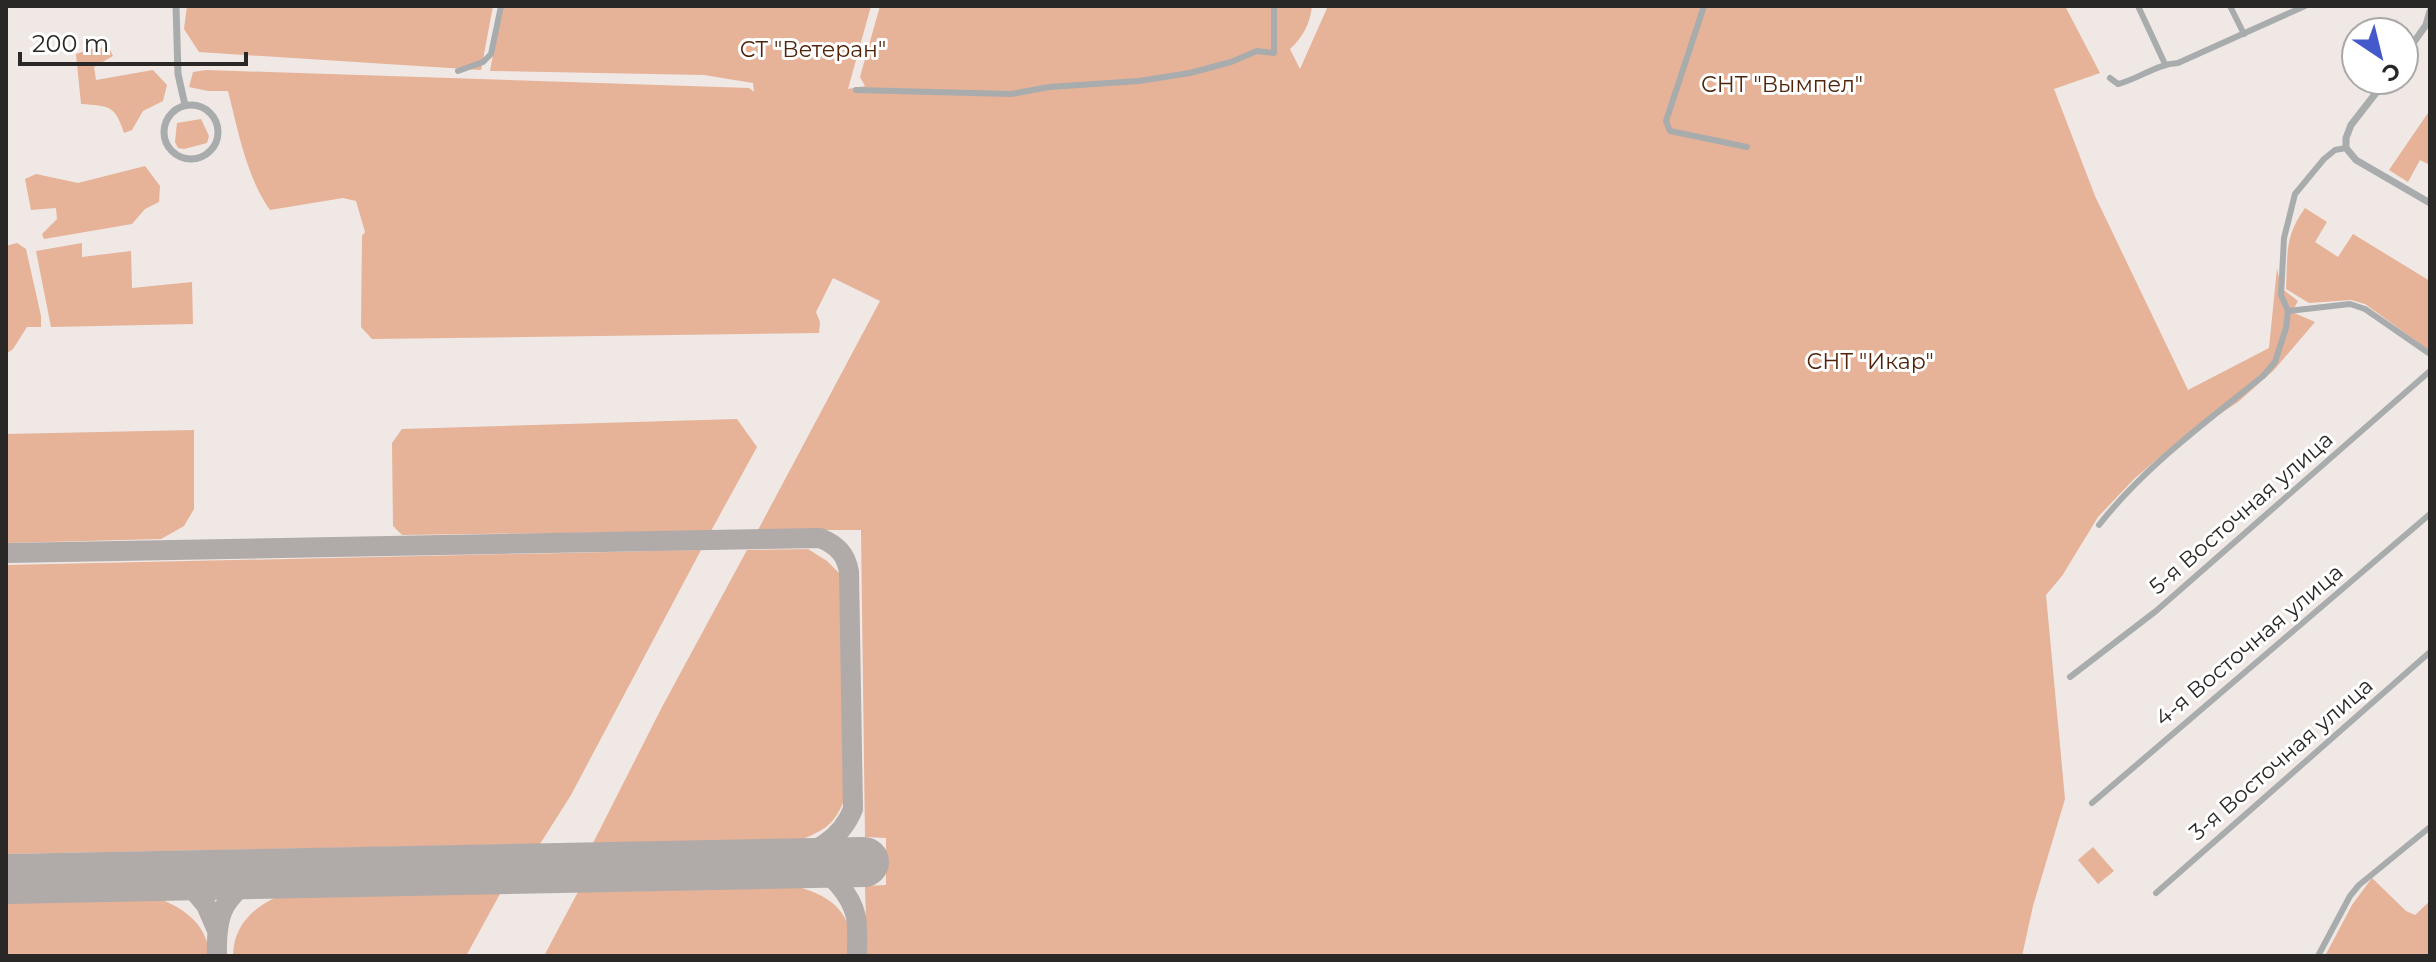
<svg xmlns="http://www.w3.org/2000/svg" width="2436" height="962" viewBox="0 0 2436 962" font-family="Montserrat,sans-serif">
	<rect width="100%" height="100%" fill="#efe8e5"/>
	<g fill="#e6b298">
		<path d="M187,6H493L481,70L199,52L184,29Z"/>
		<path d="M502,6H871L848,89L865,86L860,77L880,6H1312C1310,24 1303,37 1290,49L1300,69L1328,6H2065L2100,73L2054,89L2095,196L2188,390L2269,348L2277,268L2281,288L2298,301L2292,312L2315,322L2274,370L2238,402L2177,442L2134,479L2098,517L2062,576L2046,595L2065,799L2033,906L2022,956H867L865,886L886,885V838L865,837L861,530H758L880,301L833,278L816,312L820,322L819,333L372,339L361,327L362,236L365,232L356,201L343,198L270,210C246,176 238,130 228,91H208L189,87L193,72L206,70L749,88L754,92L753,83L704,75L490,71Z"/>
		<path d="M97,47L109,48L113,56L94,67L96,80L153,70L167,85L163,101L143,111L132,130L124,133C115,105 109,106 81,104L76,54Z"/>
		<path d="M2430,110V165L2420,160L2408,182L2389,170Z"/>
		<path d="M201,119L209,136L207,143L184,149L178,148L175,142L177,123Z"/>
		<path d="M145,166L160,186L159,202L145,209L132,224L44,239L42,234L57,219L56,208L31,210L25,179L36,174L78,183Z"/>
		<path d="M2305,208L2327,222L2315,242L2338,257L2353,234L2430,281V351L2365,304L2351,300L2309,303L2286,289C2288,254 2284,237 2305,208Z"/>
		<path d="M17,243L26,249L41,316V327H27L13,349L6,354V246Z"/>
		<path d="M82,243V257L131,251L132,288L192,282L193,324L51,327L36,251Z"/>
		<path d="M737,419L757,447L711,531L402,535L393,526L392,443L402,429Z"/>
		<path d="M194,430V509L184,526L161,539L6,543V434Z"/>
		<path d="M808,549L827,561L843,577L848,791C836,821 831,828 800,840L593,843L662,707L747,550Z"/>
		<path d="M701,550L571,795L540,844L6,854V565Z"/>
		<path d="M2093,847L2114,871L2098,884L2078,860Z"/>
		<path d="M2372,878L2406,911L2415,915L2430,901V956H2325L2352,905Z"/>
		<path d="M795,886C836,897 852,914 853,956H544L579,890Z"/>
		<path d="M501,892L466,956H233C233,926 253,907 279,896Z"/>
		<path d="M158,898C185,909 208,925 209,956H6V901Z"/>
	</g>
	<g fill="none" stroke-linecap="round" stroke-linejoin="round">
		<g stroke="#b0aaa8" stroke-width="20">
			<path d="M6,553L820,538C837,545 846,554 849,572L853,809C841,840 815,851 787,863"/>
			<path d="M811,863C831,873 851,894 856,917C858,929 857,943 857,956"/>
			<path d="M181,875L206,905L216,928"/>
			<path d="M217,956C216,913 222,902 255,874"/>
		</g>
		<path stroke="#b0aaa8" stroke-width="50" d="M6,879L864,862"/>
		<g stroke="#a9acad" stroke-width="6">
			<path d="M1704,6L1666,121L1670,131L1747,147"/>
			<path d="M2138,6L2165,64"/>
			<path d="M2230,6L2244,34"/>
			<path d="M458,71L483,62L491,54L501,6"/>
			<path d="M2110,78L2118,84C2139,79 2156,64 2178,63L2305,6"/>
			<path d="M856,90L1011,94L1049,87L1139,81L1190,73L1231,62L1257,51L1274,53V6"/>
			<path d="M2288,311L2350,304L2365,309L2430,354"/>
			<path d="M2099,525C2145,466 2205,423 2263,376L2275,362L2286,328L2288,311L2281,295L2284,238L2295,194L2324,159L2335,150L2346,148"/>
			<path d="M2070,677L2156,611L2430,371"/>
			<path d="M2092,803L2430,514"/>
			<path d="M2156,893L2430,652"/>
			<path d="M2318,956L2350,896L2359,885L2430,827"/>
		</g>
		<g stroke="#a9acad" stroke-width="7">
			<path d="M176,6L178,74L185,105"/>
			<path d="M2404,56L2426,25L2430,11"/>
			<path d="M2386,80L2351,125L2346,138V148L2356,160L2430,203"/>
			<circle cx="191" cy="132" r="27"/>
		</g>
	</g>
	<g text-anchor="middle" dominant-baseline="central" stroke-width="6" stroke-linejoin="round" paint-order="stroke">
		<g font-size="22" fill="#50240a" stroke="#fff">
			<text x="813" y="49">СТ "Ветеран"</text>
			<text x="1782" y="84">СНТ "Вымпел"</text>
			<text x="1870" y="361">СНТ "Икар"</text>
		</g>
		<g font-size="22" fill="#2a2826" stroke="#fff">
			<text transform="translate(2241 513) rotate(-41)">5-я Восточная улица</text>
			<text transform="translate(2249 645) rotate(-40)">4-я Восточная улица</text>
			<text transform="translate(2281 759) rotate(-41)">3-я Восточная улица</text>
		</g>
	</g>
	<rect width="2436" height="962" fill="none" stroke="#2a2826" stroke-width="16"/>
	<g transform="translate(2380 56) rotate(145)"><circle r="38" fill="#ffffff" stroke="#aaa9a8" stroke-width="2"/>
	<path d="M0-6L14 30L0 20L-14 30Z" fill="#4459cc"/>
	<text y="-12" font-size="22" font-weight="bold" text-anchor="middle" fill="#2a2826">С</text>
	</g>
	<path d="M20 52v12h226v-12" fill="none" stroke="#2a2826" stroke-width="4"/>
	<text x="32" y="52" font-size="24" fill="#2a2826" stroke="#ffffff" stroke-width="6" paint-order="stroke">200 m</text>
</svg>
